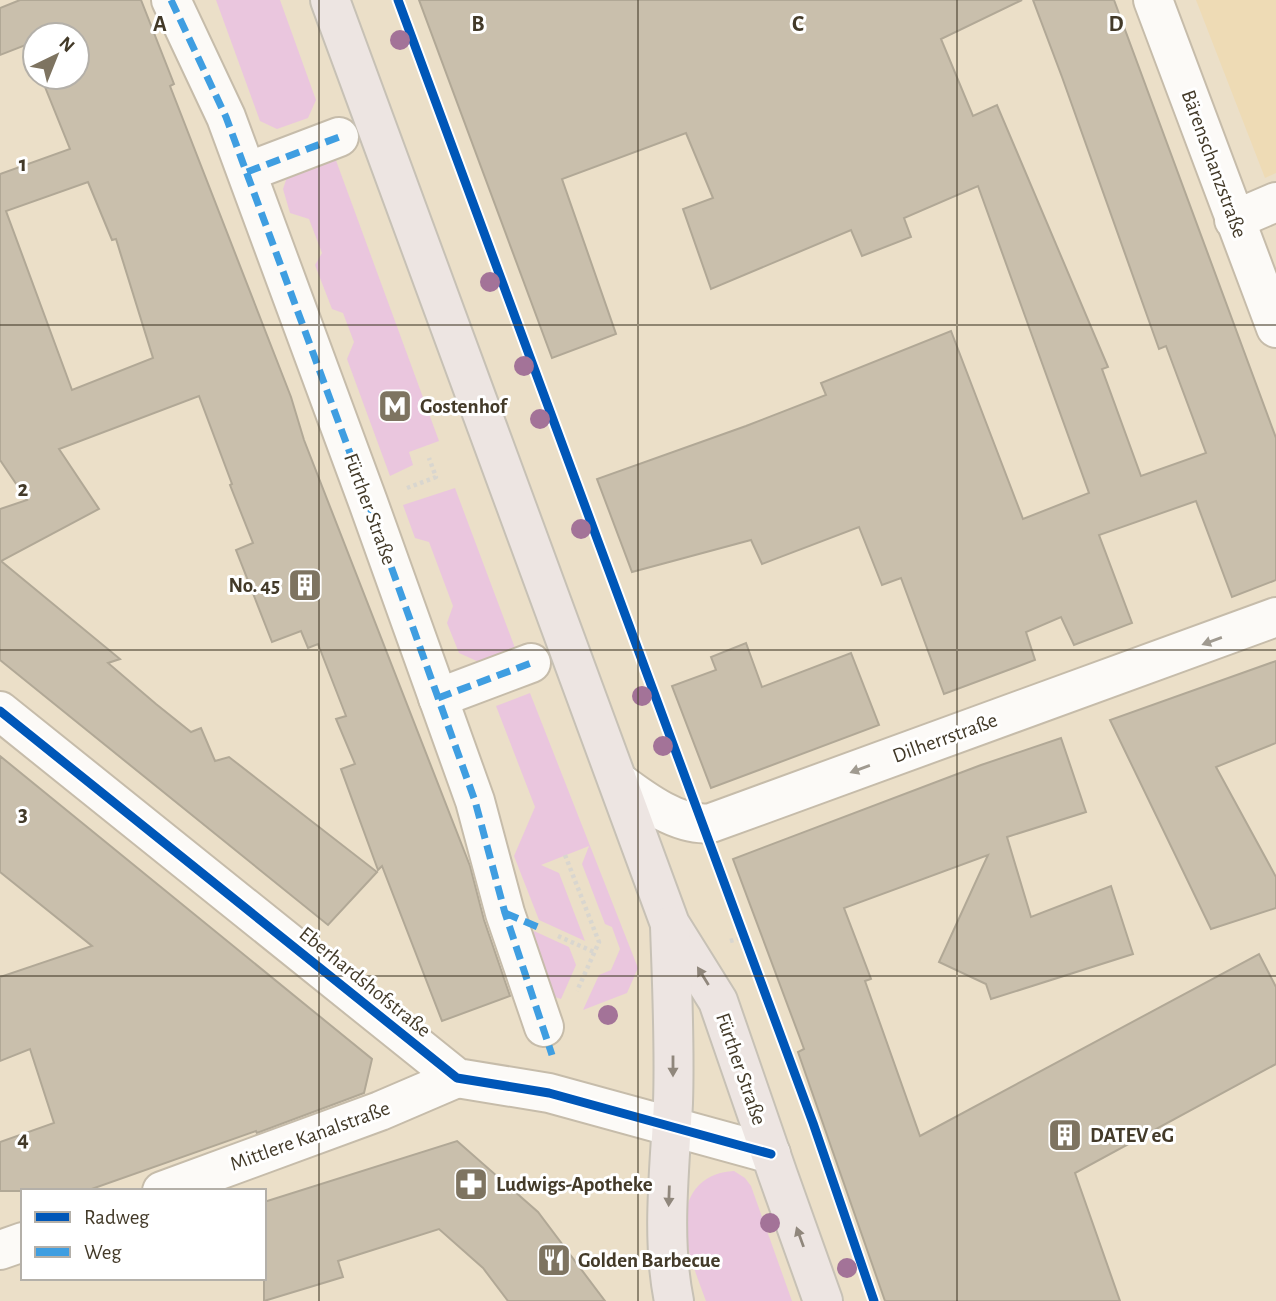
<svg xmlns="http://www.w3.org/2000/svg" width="1276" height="1301" viewBox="0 0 1276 1301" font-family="'Alegreya Sans',sans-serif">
	<rect width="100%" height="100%" fill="#ebdfc8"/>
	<path fill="#eedbb5" d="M1196,0H1276V173L1265,178Z"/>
	<g fill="#eac6de">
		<path d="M216,0H280L316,100L308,118L277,129L260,121Z"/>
		<path d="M334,155L439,441L409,452L413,465L390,476L347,359L354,342L343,313L332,309L315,265L322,253L309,219L290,213L283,189L288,174Z"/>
		<path d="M455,488L515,648L479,662L459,653L447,623L453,606L429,542L415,538L403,505Z"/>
		<path d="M530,693L638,968L627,993L583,1010L599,975L611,970L620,949L612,927L605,924L582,864L589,846L541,865L559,873L585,941L539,920L514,856L535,807L496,706Z"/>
		<path d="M534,931L569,947L576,965L561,999L555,997L530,939Z"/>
		<path d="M734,1171L745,1178L751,1186L792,1301H706C694,1268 670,1215 699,1185C710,1175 719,1172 734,1171Z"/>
	</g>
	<g fill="#c9bfac" stroke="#b1a896" stroke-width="2" fill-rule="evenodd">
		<path d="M20,0H141L174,84L170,86L291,397L304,440L470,866L484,920L510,996L442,1021L382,866L378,870L341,769L355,764L336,719L346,716L318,644L308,648L301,631L272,642L236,550L253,543L230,485L232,484L199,396L59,449L99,509L1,561L120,659L108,663L156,704L191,732L201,728L215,761L229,757L377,872L328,925L0,660V509L27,500L0,460V174L70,149L41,77H77V35H35V62L28,44L0,55V8ZM88,182L112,240L116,239L153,358L72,390L6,211Z"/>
		<path d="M419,0H1022L941,39L973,116L997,105L1108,367L1102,369L1141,476L1206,453L1166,346L1159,349L1062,77L1033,0H1114L1276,438V580L1232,597L1196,501L1099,535L1132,623L1074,645L1061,617L1026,632L1035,660L944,694L901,578L882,585L859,527L762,564L751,540L632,572L597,479L746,426L826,395L821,383L951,331L1023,519L1089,493L978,186L904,218L911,237L862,256L851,230L711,289L683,209L713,198L686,133L562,179L616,334L552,358Z"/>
		<path d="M746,643L762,687L851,653L879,725L711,788L672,686L716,670L711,657Z"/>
		<path d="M1276,661V743L1216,767L1276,877V908L1211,929L1110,720Z"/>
		<path d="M1061,738L1086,812L1007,837L1031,917L1111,886L1133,954L991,999L986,984L939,962L988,855L844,908L871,979L865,981L920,1136L1259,954L1276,987V1064L1075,1173L1120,1301H885L798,1052L804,1049L733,859L981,765Z"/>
		<path d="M0,756L372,1059L364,1093L257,1133L256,1131L86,1191H0V1142L54,1123L30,1049L0,1061V977L92,946L0,872Z"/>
		<path d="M457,1141L538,1212L605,1301H508L483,1268L439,1229L338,1261L343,1277L264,1301V1202Z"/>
	</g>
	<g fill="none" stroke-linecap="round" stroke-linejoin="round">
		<g stroke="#c6bcaa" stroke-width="42">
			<g id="minor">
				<path d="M171,0L226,117L368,502L475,801L505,913L544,1027"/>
				<path d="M1153,0L1276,328"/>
				<path d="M247,172L339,137"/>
				<path d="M1234,220L1276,202"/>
				<path d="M438,698L531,663"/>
				<path d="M0,711L457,1078L549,1093L771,1154"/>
				<path d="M619,782C643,800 679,827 711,823L1276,617"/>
				<path d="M162,1191L380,1111L457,1078"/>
				<path d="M0,1250L23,1242"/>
			</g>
		</g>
		<g stroke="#c7c1b5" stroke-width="42">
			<g id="major">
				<path d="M330,0L670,924L718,1001L778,1175L823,1301"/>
				<path d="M670,926C672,985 675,1044 673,1103C670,1168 661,1237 674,1301"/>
			</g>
		</g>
		<g stroke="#d9d6cf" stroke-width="4.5" stroke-dasharray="3.5 3.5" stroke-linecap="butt">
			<path d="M407,488L436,477L429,458"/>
			<path d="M565,855L599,942L577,991"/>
			<path d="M558,936L594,952"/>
			<path d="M730,941L745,937"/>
		</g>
		<use href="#minor" stroke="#fcfaf7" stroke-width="38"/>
		<use href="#major" stroke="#ede5e2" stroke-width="38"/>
		<g stroke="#3f9ee1" stroke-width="7" stroke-dasharray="14 7" stroke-linecap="butt">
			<path d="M171,0L226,117L368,502L475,801L505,913L552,1055"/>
			<path d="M247,172L339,137"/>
			<path d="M438,698L531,663"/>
			<path d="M505,913L538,927"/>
		</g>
		<g stroke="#fff" stroke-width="13">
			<g id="cycleway">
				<path d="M398,0L813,1123L874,1301"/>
				<path d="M0,711L457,1078L549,1093L771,1154"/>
			</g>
		</g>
		<use href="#cycleway" stroke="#0057b8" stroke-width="9"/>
	</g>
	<g fill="#a37398">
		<circle cx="400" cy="40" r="10"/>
		<circle cx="490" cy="282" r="10"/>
		<circle cx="524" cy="366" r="10"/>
		<circle cx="540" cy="419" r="10"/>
		<circle cx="581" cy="529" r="10"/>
		<circle cx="642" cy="696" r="10"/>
		<circle cx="663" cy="746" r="10"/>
		<circle cx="608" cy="1015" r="10"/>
		<circle cx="770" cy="1223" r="10"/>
		<circle cx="847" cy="1268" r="10"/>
	</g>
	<defs><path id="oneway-solid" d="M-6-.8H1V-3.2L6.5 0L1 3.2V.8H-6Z" transform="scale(1.75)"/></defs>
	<g fill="#a09a90">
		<use href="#oneway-solid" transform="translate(1212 641) rotate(160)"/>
		<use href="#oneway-solid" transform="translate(860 769) rotate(160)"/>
	</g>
	<g fill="#90877c">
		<use href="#oneway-solid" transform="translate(703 976) rotate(-122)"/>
		<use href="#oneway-solid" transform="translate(673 1066) rotate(90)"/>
		<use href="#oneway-solid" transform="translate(669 1196) rotate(92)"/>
		<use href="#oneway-solid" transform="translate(800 1237) rotate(-110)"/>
	</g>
	<path fill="none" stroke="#433a29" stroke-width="2" stroke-opacity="0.55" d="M319,0V1301M638,0V1301M957,0V1301M0,325H1276M0,650H1276M0,976H1276"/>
	<defs>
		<g id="metro-square" transform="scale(1.75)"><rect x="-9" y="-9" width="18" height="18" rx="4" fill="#7e7461" stroke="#fff"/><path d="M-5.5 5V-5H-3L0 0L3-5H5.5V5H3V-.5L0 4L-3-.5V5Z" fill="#fff"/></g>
		<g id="building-square" transform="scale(1.75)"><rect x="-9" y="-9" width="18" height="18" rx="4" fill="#7e7461" stroke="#fff"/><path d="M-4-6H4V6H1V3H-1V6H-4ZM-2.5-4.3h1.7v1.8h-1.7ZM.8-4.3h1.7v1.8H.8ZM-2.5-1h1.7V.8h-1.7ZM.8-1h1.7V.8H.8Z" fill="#fff"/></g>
		<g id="pharmacy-square" transform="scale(1.75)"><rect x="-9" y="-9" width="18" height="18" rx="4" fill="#7e7461" stroke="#fff"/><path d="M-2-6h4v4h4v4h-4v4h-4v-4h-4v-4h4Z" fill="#fff"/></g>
		<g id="restaurant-square" transform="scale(1.75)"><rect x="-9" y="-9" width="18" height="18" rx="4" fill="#7e7461" stroke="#fff"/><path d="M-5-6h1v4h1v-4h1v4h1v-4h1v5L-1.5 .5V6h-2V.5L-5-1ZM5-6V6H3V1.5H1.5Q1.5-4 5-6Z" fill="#fff"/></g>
	</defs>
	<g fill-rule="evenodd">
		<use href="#metro-square" x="395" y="406"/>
		<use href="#building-square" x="305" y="585"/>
		<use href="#building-square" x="1065" y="1135"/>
		<use href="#pharmacy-square" x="471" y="1184"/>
		<use href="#restaurant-square" x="554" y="1260"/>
	</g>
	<g text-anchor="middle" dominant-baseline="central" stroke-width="6" stroke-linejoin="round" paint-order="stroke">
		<g font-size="21" fill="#433a29" stroke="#fff">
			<text transform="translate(1214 164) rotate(70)">Bärenschanzstraße</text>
			<text transform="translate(370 509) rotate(70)">Fürther Straße</text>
			<text transform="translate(945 738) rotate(-20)">Dilherrstraße</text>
			<text transform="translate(365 982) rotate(39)">Eberhardshofstraße</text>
			<text transform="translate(741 1069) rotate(71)">Fürther Straße</text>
			<text transform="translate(310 1136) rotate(-20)">Mittlere Kanalstraße</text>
		</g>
		<g font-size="21" font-weight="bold" fill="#433a29" stroke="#fff" text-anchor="start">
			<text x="420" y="406">Gostenhof</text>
			<text x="280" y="585" text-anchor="end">No. 45</text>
			<text x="1090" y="1135">DATEV eG</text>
			<text x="496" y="1184">Ludwigs-Apotheke</text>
			<text x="578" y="1260">Golden Barbecue</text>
		</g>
	</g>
	<g font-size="23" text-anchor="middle" font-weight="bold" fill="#433a29" stroke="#fff" stroke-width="6" stroke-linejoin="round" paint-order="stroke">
		<text x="160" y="31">A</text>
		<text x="478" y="31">B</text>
		<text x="798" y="31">C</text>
		<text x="1116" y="31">D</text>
		<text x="23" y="171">1</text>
		<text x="23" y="496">2</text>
		<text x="23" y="821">3</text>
		<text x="23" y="1146">4</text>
	</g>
	<rect x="21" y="1189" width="245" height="91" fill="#ffffff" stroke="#b4b0a9" stroke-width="2"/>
	<rect x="35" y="1212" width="35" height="10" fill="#0057b8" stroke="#b4b0a9" stroke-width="2"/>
	<text x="84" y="1224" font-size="21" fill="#433a29">Radweg</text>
	<rect x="35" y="1247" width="35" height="10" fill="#3f9ee1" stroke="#b4b0a9" stroke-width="2"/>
	<text x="84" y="1259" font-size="21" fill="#433a29">Weg</text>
	<g transform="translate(56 56) rotate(43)"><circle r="33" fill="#ffffff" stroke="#b4b0a9" stroke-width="2"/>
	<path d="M0-5L12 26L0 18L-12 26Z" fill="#7e7461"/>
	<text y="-10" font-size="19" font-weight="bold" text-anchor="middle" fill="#433a29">N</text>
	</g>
</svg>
